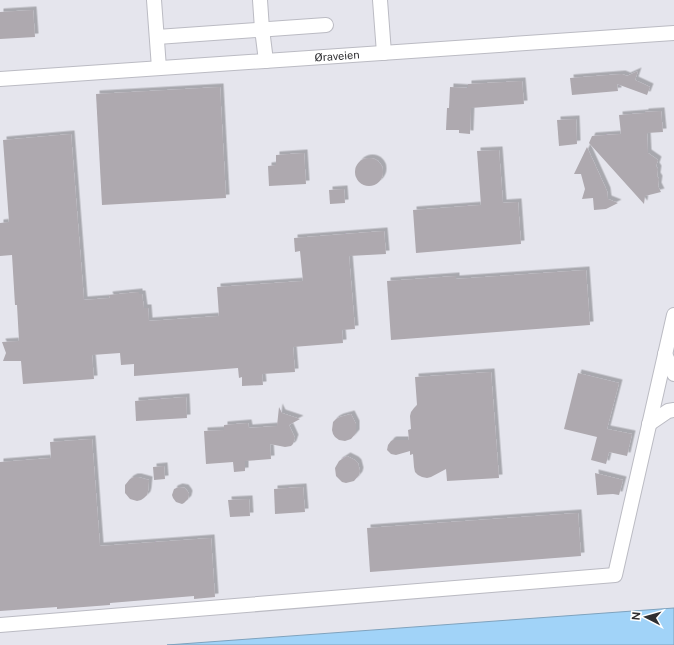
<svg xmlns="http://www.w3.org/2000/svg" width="674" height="645" viewBox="0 0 674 645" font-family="'Public Sans',sans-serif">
	<defs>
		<filter id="shadow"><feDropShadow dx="3.5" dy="-3.5" stdDeviation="0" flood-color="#0004"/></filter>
	</defs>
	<rect width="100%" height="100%" fill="#e5e5ed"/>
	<path fill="#a1d3f8" stroke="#7fa2bd" d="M674,608V645H167Z"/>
	<g fill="#aea9af" filter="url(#shadow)">
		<path d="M33,10L35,37L0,39V12Z"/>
		<path d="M638,71L635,80L650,87L647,95L617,84L618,91L572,95L570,78L622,74L627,76Z"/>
		<path d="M522,81L524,104L471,108L470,134L459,133V130H446L447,108H449L450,87L468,88V84Z"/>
		<path d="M220,87L226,198L102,205L96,94Z"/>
		<path d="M661,111L663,132L647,133L648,153L658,160L656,166L658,169L657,176L659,179L658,186L661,192L645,196L644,204L589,143L592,136L621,134L619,115L645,113V112Z"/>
		<path d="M576,119L577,144L559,146L557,120Z"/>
		<path d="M71,134L84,300L110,298L109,295L139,292V294H142L144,308H148L149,321L219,316L217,287L303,281L300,251L295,252L294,238L384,231L386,254L349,256L355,329L342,330L343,343L293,347L295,372L262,374L263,385L242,386V377L239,378L238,368L134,376V364L121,365L120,353L92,355L94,379L23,384L21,361H3L6,353L2,342L19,341L17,305H15L12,255L0,256V223L9,222L3,140Z"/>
		<path d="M587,147L607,191L608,199L618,203L606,209L594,210L593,198L582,199L585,189L581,174H574Z"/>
		<path d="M499,150L503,203L518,202L521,244L416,253L413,210L481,205L477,151Z"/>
		<path d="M304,153L306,184L269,186L268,166L276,165V155Z"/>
		<circle cx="369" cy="172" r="14"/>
		<path d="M344,189L345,203L330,204L329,190Z"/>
		<path d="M586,270L590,325L391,340L387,281L456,276V279Z"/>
		<path d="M491,372L499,478L447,481L446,469L431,477L427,478L422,477L418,475L415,472L414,467L413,454L410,455V451L396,455L391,454L387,450L388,445L391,441L393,440H409L408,430L411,429L410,416L411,412L414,408L417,405L415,377Z"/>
		<path d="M578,373L619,383L607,429L632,434L627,456L609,452L606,464L591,460L597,437L564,429Z"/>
		<path d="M186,397L187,418L136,421L135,401Z"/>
		<path d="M279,407L282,413L300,419L289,425L295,438L293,444L291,446L285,447L270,444L271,459L245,461V471L234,472L233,462L206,464L204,431L224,430V425L248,423L249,428L277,426Z"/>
		<path d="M351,414L356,424V433L351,439L345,441L339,440L335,437L333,434L332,430L333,422L336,419L340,417Z"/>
		<path d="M92,439L100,546L211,538L215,597L194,599V596L110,603V605L57,609V607L0,611V462L51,458L50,442Z"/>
		<path d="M347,456L355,460L358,463L360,471L359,475L354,481L346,483L342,482L336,476L335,468L339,461Z"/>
		<path d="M164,466L165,479L154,480L153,467Z"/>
		<path d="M595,473L623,480L619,495L613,494L597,495Z"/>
		<path d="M134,477H138L149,480L148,491L147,495L144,498L141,500L137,501L130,499L125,493V485L130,479Z"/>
		<path d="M179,487L185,488L188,492L189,494L188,499L184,503L182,504L176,502L173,498L172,495L174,489Z"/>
		<path d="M303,487L305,512L275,514L274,489Z"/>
		<path d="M249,499L250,516L230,517L228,500Z"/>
		<path d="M578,513L581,556L370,572L367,528Z"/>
	</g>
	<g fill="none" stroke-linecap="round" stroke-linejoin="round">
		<g stroke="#bbbbc3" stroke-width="16">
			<g id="minor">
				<path d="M154,0L159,68"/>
				<path d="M260,0L262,29L266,61"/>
				<path d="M380,0L384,53"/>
				<path d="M157,37L326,25"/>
				<path d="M0,79L674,33"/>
				<path d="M665,354L674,374"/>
				<path d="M649,424L668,411L674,410"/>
				<path d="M0,625L615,575L674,315"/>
			</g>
		</g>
		<use href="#minor" stroke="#fff" stroke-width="14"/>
	</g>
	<g text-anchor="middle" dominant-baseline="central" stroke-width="3" stroke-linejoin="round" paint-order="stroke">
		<g font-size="11" fill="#2f2f32" stroke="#fff">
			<text transform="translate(337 56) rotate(-4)">Øraveien</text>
		</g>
	</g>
	<g transform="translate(646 617) rotate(276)" stroke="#ffffff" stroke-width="3" paint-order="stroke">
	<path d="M0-3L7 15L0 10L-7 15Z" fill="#2f2f32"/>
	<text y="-6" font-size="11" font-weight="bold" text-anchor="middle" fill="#2f2f32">N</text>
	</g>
</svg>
